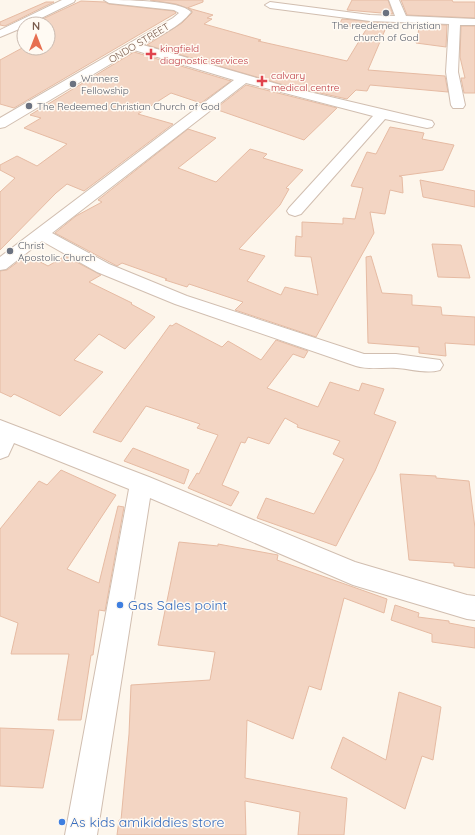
<svg xmlns="http://www.w3.org/2000/svg" width="475" height="835" viewBox="0 0 475 835" font-family="Quicksand,sans-serif">
	<rect width="100%" height="100%" fill="#fdf6ec"/>
	<g fill="#f3d5c3" stroke="#e6bba3">
		<path d="M150,0H203V2L187,8L176,4Z"/>
		<path d="M352,0H388L393,14L347,10Z"/>
		<path d="M401,0H452L453,2H475V18L407,15Z"/>
		<path d="M81,1L105,2L109,4L174,11L176,13L14,108L0,104V60L24,47L48,48V24H32Z"/>
		<path d="M46,2H54L5,26L0,25V22Z"/>
		<path d="M188,8L213,15L207,18L212,19L204,24L261,40L258,41L347,61L367,28L339,25L342,19L388,23L368,70L445,76L448,92L370,85L367,91L356,90L347,99L284,85L147,45L182,23L192,13V11Z"/>
		<path d="M420,24L447,25L446,47L416,43Z"/>
		<path d="M461,26H475V93H464L461,78H465L460,57Z"/>
		<path d="M134,52L231,81L201,103L171,93L138,114L173,124L84,191L67,184L56,193L0,250V192L15,178L0,170V165L17,156L37,166L67,144L24,128L41,118L30,115Z"/>
		<path d="M246,85L337,108L304,140L215,109Z"/>
		<path d="M390,127L424,133L422,139L454,145L443,170L399,176L402,177L403,193L390,190L385,214L370,212L374,233L316,337L235,310L243,302L189,284L187,287L165,280L167,279L122,263L117,266L55,233L76,216L102,202L98,200L188,129L216,138L178,168L216,182L250,149L267,154L263,158L303,170L286,188L289,189L280,205L239,249L265,256L247,281L281,295L285,287L318,295L311,257L295,256L296,236L302,237V222L343,224V218L355,219L363,188L351,186L367,152L376,154Z"/>
		<path d="M420,180L475,191V207L423,197Z"/>
		<path d="M432,244L461,245L470,278L438,277Z"/>
		<path d="M27,255L48,266L65,256L101,275L89,282L132,303L131,304L155,317L125,349L99,334L74,360L103,372L60,416L14,394L11,397L0,392V271L7,270Z"/>
		<path d="M371,256L382,293L412,295V305L441,307L442,315L475,317V345L445,343L446,356L419,353V347L368,343L366,257Z"/>
		<path d="M176,323L222,347L228,341L261,360L276,340L308,351L304,358L293,354L267,388L318,407L330,382L359,391L362,383L384,389L374,414L396,422L375,471L336,546L257,518L266,498L314,514L344,459L333,454L340,441L297,427L298,425L285,418L269,444L248,437L245,443L241,442L222,485L239,492L231,506L188,488L197,473L199,474L218,435L197,428L200,424L146,406L121,442L93,432L170,325L172,326Z"/>
		<path d="M133,448L189,470L184,484L124,461Z"/>
		<path d="M61,470L116,495L67,569L99,583L118,506L124,507L105,611L99,610L93,655H91L81,720H58L69,654H11L18,623L0,616V529L39,481L47,485Z"/>
		<path d="M400,474L436,476V478L469,481L475,528V568L454,566V563L409,560Z"/>
		<path d="M179,542L218,546V544L278,555L277,560L387,599L384,613L344,598L321,690L309,686L293,739L247,720L245,778L347,798L344,835H298L300,812L245,801L246,835H117L119,820H121L129,734L131,685L210,680L215,652L158,645Z"/>
		<path d="M395,605L419,613L418,617L449,621V623L475,628V648L432,642V634L391,620Z"/>
		<path d="M399,692L441,707L433,760L422,756L405,809L331,768L343,737L386,760Z"/>
		<path d="M0,728L54,730L43,788L0,786Z"/>
	</g>
	<g fill="none" stroke-linecap="round" stroke-linejoin="round">
		<g stroke="#d1beb0" stroke-width="2">
			<g id="minor">
				<path d="M62,0H75L74,2L29,24H24V27L0,37V30Z"/>
				<path d="M104,0C122,0 180,0 191,12C180,27 158,36 143,45L284,86L432,121L434,124L432,127L427,128L385,119L301,214L295,216L289,214L287,211L289,208L373,116L246,83L52,233L109,264L187,296L364,354H396L440,360L443,365L440,370C426,374 411,369 397,368C383,367 369,370 356,366L175,304L97,272L42,241L6,269L0,270V257L234,80L134,50L5,127L0,128V118L173,18L179,13L174,10L109,3Z"/>
				<path d="M389,0H399L406,16L475,19V25H460L458,72L465,105L463,108H453L451,105L446,72L449,24L370,21L270,8L265,5L270,2L370,15L395,16Z"/>
				<path d="M0,420L149,477L355,562L467,595L475,596V620L467,619L353,585L150,498L97,835H65L129,489L14,443L8,456L0,459Z"/>
			</g>
		</g>
		<use href="#minor" fill="#fff" fill-rule="evenodd"/>
	</g>
	<g fill="#6b7280" stroke="#fffaf3" stroke-width="1.5">
		<circle cx="386" cy="13" r="4"/>
		<circle cx="73" cy="84" r="4"/>
		<circle cx="29" cy="106" r="4"/>
		<circle cx="10" cy="251" r="4"/>
	</g>
	<g fill="#e0444e" stroke="#fffaf3" stroke-width="1.5">
		<path d="M149 48h4v4h4v4h-4v4h-4v-4h-4v-4h4z"/>
		<path d="M260 75h4v4h4v4h-4v4h-4v-4h-4v-4h4z"/>
	</g>
	<g fill="#3f7fe0" stroke="#fffaf3" stroke-width="1.5">
		<circle cx="120" cy="605" r="4"/>
		<circle cx="62" cy="822" r="4"/>
	</g>
	<g text-anchor="middle" dominant-baseline="central" stroke-width="3" stroke-linejoin="round" paint-order="stroke">
		<g font-size="10" fill="#5b616d" stroke="#fffaf3" text-anchor="start">
			<text x="386" y="25" text-anchor="middle">The reedemed christian<tspan x="386" dy="12">church of God</tspan></text>
			<text x="81" y="78">Winners<tspan x="81" dy="12">Fellowship</tspan></text>
			<text x="37" y="106">The Redeemed Christian Church of God</text>
			<text x="18" y="245">Christ<tspan x="18" dy="12">Apostolic Church</tspan></text>
		</g>
		<g font-size="10" fill="#7a5c4d" stroke="#fffaf3">
			<text transform="translate(139 43) rotate(-31)">ONDO STREET</text>
		</g>
		<g font-size="10" fill="#be3a42" stroke="#fffaf3" text-anchor="start">
			<text x="160" y="48">kingfield<tspan x="160" dy="12">diagnostic services</tspan></text>
			<text x="271" y="75">calvary<tspan x="271" dy="12">medical centre</tspan></text>
		</g>
		<g font-size="14" fill="#366cbe" stroke="#fffaf3" text-anchor="start">
			<text x="128" y="605">Gas Sales point</text>
			<text x="70" y="822">As kids amikiddies store</text>
		</g>
	</g>
	<g transform="translate(36 36)"><circle r="19" fill="#fffaf3" stroke="#cabbb1"/>
	<path d="M0-3L7 15L0 10L-7 15Z" fill="#e76f51"/>
	<text y="-6" font-size="11" font-weight="bold" text-anchor="middle" fill="#7a5c4d">N</text>
	</g>
</svg>
